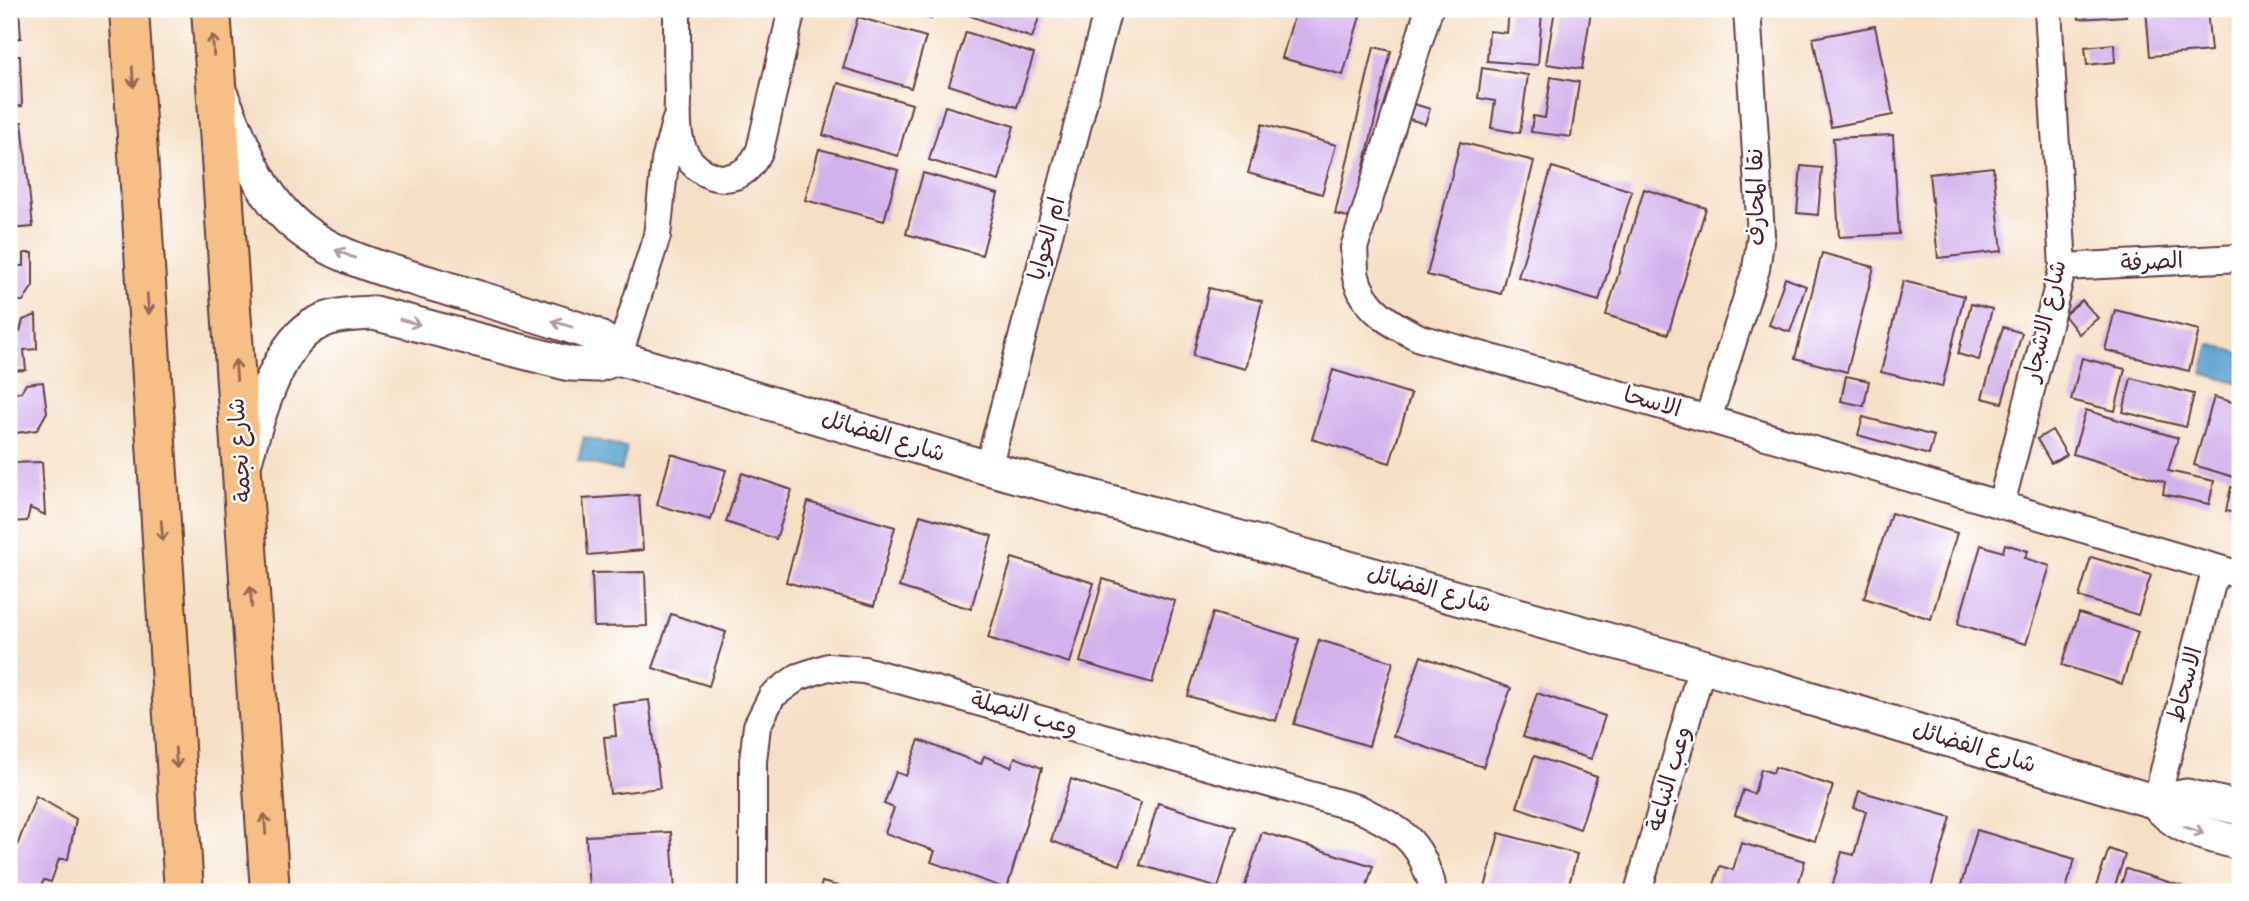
<svg xmlns="http://www.w3.org/2000/svg" width="2249" height="901" viewBox="0 0 2249 901" font-family="Mynerve,'Playpen Sans Arabic',sans-serif">
	<rect width="100%" height="100%" fill="#fff"/>
	<filter id="ink" filterUnits="userSpaceOnUse"><feTurbulence type="fractalNoise" baseFrequency=".0143" numOctaves="2"/><feDisplacementMap in="SourceGraphic" scale="14" xChannelSelector="R" yChannelSelector="G"/><feConvolveMatrix kernelMatrix="1 2 1 2 8 2 1 2 1" color-interpolation-filters="sRGB"/></filter>
	<filter id="wash" filterUnits="userSpaceOnUse"><feTurbulence type="fractalNoise" baseFrequency=".00686" numOctaves="4" result="noise"/><feDisplacementMap in="SourceGraphic" scale="28" xChannelSelector="R" yChannelSelector="G"/><feGaussianBlur stdDeviation="1.57" result="paint"/><feColorMatrix in="noise" values="0 0 0 0 0 0 0 0 0 0 0 0 0 0 0 0 0 1.4 0 .05"/><feComposite in="paint" operator="in"/></filter>
	<g filter="url(#wash)">
		<rect width="100%" height="100%" fill="#f5e0c6"/>
		<g fill="#58a1cf" stroke="#51607d" stroke-width="2">
			<path d="M2210,344L2240,353V384L2202,373Z"/>
			<path d="M584,437L627,448L621,471L578,460Z"/>
		</g>
		<g id="blocks">
			<g fill="#d2b2eb">
				<path d="M9,9H19L21,38L9,39Z"/>
				<path d="M902,9H934L931,19Z"/>
				<path d="M967,9H1042L1032,38L965,14Z"/>
				<path d="M1296,9H1362L1343,75L1282,58Z"/>
				<path d="M1509,9L1542,11L1538,65L1487,61L1489,31L1507,33Z"/>
				<path d="M1555,9L1591,11L1582,69L1546,64Z"/>
				<path d="M2079,9H2125L2126,16L2079,19Z"/>
				<path d="M2146,9H2207L2211,51L2150,56Z"/>
				<path d="M858,17L926,37L911,88L843,68Z"/>
				<path d="M1875,26L1893,115L1831,127L1813,38Z"/>
				<path d="M966,32L1034,54L1017,107L949,85Z"/>
				<path d="M2114,44L2115,62L2087,65L2085,47Z"/>
				<path d="M1374,47L1391,51L1352,218L1335,214Z"/>
				<path d="M9,56H20L22,106L9,107Z"/>
				<path d="M1482,68L1528,75L1520,133L1491,128L1495,101L1478,98Z"/>
				<path d="M1551,77L1579,82L1571,137L1531,132L1533,116L1545,118Z"/>
				<path d="M838,83L912,104L898,156L823,135Z"/>
				<path d="M1414,104L1430,109L1425,124L1409,119Z"/>
				<path d="M945,106L1014,126L999,181L929,160Z"/>
				<path d="M22,122L33,227L9,229V123Z"/>
				<path d="M1262,124L1336,145L1322,194L1248,173Z"/>
				<path d="M1893,135L1899,234L1839,237L1833,138Z"/>
				<path d="M1460,142L1534,161L1501,294L1427,275Z"/>
				<path d="M819,149L898,170L884,221L805,200Z"/>
				<path d="M1801,166L1822,168L1818,215L1797,213Z"/>
				<path d="M1552,167L1632,191L1599,301L1518,277Z"/>
				<path d="M1993,167L2002,251L1938,258L1929,174Z"/>
				<path d="M923,173L998,194L982,255L906,234Z"/>
				<path d="M1644,189L1706,208L1668,334L1606,315Z"/>
				<path d="M24,253H33V286L23,301H9V266H24Z"/>
				<path d="M1822,253L1874,267L1847,372L1795,358Z"/>
				<path d="M1785,278L1806,286L1790,332L1769,325Z"/>
				<path d="M1903,281L1964,296L1942,387L1881,372Z"/>
				<path d="M1209,288L1262,301L1246,369L1193,356Z"/>
				<path d="M2082,300L2098,318L2079,334L2064,315Z"/>
				<path d="M1971,304L1992,309L1979,360L1958,354Z"/>
				<path d="M2115,310L2199,330L2189,371L2105,350Z"/>
				<path d="M36,315L37,349L24,350L26,370L9,371V331H20L23,320Z"/>
				<path d="M2003,327L2022,333L2002,403L1982,398Z"/>
				<path d="M2082,358L2125,369L2115,411L2071,400Z"/>
				<path d="M1333,370L1411,394L1390,463L1312,439Z"/>
				<path d="M1846,376L1869,381L1864,406L1841,401Z"/>
				<path d="M2131,378L2194,394L2186,427L2123,412Z"/>
				<path d="M43,382L47,412L37,430L9,434V394L21,392L26,384Z"/>
				<path d="M2214,397L2240,404V479L2194,465Z"/>
				<path d="M2086,410L2178,438L2168,471L2214,481L2209,504L2163,494L2165,482L2073,454Z"/>
				<path d="M1863,417L1934,436L1929,455L1858,435Z"/>
				<path d="M2052,430L2067,455L2051,463L2037,439Z"/>
				<path d="M671,454L726,470L711,520L657,505Z"/>
				<path d="M42,462L45,515L30,508L27,521L9,522V463Z"/>
				<path d="M742,473L792,490L776,539L726,522Z"/>
				<path d="M2231,487L2240,489V514L2226,511Z"/>
				<path d="M639,495L643,550L588,555L583,499Z"/>
				<path d="M808,502L895,527L874,606L786,582Z"/>
				<path d="M1891,513L1957,533L1931,619L1864,598Z"/>
				<path d="M920,515L992,536L971,609L899,587Z"/>
				<path d="M2005,544L2028,551L2025,558L2050,566L2026,644L1958,624L1981,545L2003,552Z"/>
				<path d="M2091,557L2151,575L2138,615L2079,597Z"/>
				<path d="M1012,558L1094,583L1070,663L988,638Z"/>
				<path d="M645,572L647,626L594,627L592,573Z"/>
				<path d="M1103,579L1175,601L1152,683L1080,662Z"/>
				<path d="M1213,613L1299,639L1276,721L1188,696Z"/>
				<path d="M2079,613L2138,632L2122,684L2062,665Z"/>
				<path d="M671,614L726,632L709,686L653,668Z"/>
				<path d="M1319,640L1393,662L1369,746L1294,724Z"/>
				<path d="M1421,656L1511,688L1483,767L1393,736Z"/>
				<path d="M1537,693L1605,716L1591,759L1523,737Z"/>
				<path d="M649,700L660,788L610,794L604,737L616,736L613,704Z"/>
				<path d="M919,740L981,764L984,756L1011,767L1015,757L1042,768L1007,889L931,862L935,851L885,833L894,808L884,804L896,772L906,776Z"/>
				<path d="M1534,756L1597,777L1580,829L1517,807Z"/>
				<path d="M1775,767L1833,786L1815,841L1735,815L1743,790L1754,794L1761,769L1773,773Z"/>
				<path d="M1071,779L1141,803L1120,865L1051,841Z"/>
				<path d="M1859,791L1951,817L1930,892L1831,891L1842,852L1854,855L1866,811L1854,808Z"/>
				<path d="M36,796L76,819L68,859H59L51,882L44,880L38,892L9,880V867Z"/>
				<path d="M1158,803L1236,827L1218,888L1140,865Z"/>
				<path d="M1977,830L2075,859L2065,892H1959Z"/>
				<path d="M671,832L675,892H589L586,836Z"/>
				<path d="M1262,832L1373,866L1365,892H1243Z"/>
				<path d="M1499,833L1577,854L1567,892H1484Z"/>
				<path d="M1741,843L1805,861L1796,892L1712,891L1720,866L1733,870Z"/>
				<path d="M2109,849L2125,855L2113,892H2094Z"/>
				<path d="M2126,869L2201,892H2119Z"/>
				<path d="M822,882L857,891V892H819Z"/>
			</g>
		</g>
	</g>
	<g filter="url(#ink)">
		<use href="#blocks" fill-opacity="0" stroke="#643c42" stroke-width="2"/>
		<g fill="none" stroke-linecap="round" stroke-linejoin="round">
			<g stroke="#643c42" stroke-width="30">
				<g id="minor">
					<path d="M677,9C677,38 677,66 678,95C678,111 676,128 681,143C686,162 705,178 724,178C743,177 752,166 760,150L792,9"/>
					<path d="M1429,9L1354,248C1355,257 1354,268 1356,277C1364,309 1392,325 1420,338L1708,419L2240,575"/>
					<path d="M2063,267L2240,258"/>
					<path d="M618,358L657,236L665,161L675,122"/>
					<path d="M1708,419L1756,269L1761,235L1747,9"/>
					<path d="M988,468L1108,9"/>
					<path d="M2001,504L2063,267L2048,9"/>
					<path d="M2156,802L2216,568"/>
					<path d="M753,892V761L757,726L772,696L798,677L828,667L864,670L1360,809C1391,825 1416,835 1427,871C1430,878 1433,884 1432,892"/>
					<path d="M1638,892L1702,666"/>
				</g>
			</g>
			<g stroke="#643c42" stroke-width="37">
				<g id="tertiary">
					<path d="M220,93C239,135 255,186 289,219C326,255 382,269 429,283C484,300 540,315 593,334L604,341L618,358L988,468L1702,666L2156,802L2187,796L2240,808"/>
					<path d="M245,461C256,423 277,343 316,324C334,314 353,314 374,313L570,364L597,365L618,358"/>
					<path d="M2156,802C2177,830 2208,834 2240,843"/>
				</g>
			</g>
			<g stroke="#643c42" stroke-width="42">
				<g id="primary">
					<path d="M129,9L184,892"/>
					<path d="M211,9L270,892"/>
				</g>
			</g>
			<use href="#minor" stroke="#fff" stroke-width="26"/>
			<use href="#tertiary" stroke="#fff" stroke-width="33"/>
			<use href="#primary" stroke="#f5bf86" stroke-width="38"/>
		</g>
		<defs><path id="oneway-shaft" d="M-6 0H5M1.5-3L5.5 0L1.5 3" fill="none" stroke-width="1.6" stroke-linecap="round" stroke-linejoin="round" transform="scale(1.75)"/></defs>
		<g stroke="#976754">
			<use href="#oneway-shaft" transform="translate(213 45) rotate(-94)"/>
			<use href="#oneway-shaft" transform="translate(133 77) rotate(86)"/>
			<use href="#oneway-shaft" transform="translate(148 304) rotate(86)"/>
			<use href="#oneway-shaft" transform="translate(236 370) rotate(-94)"/>
			<use href="#oneway-shaft" transform="translate(162 531) rotate(86)"/>
			<use href="#oneway-shaft" transform="translate(251 597) rotate(-94)"/>
			<use href="#oneway-shaft" transform="translate(176 758) rotate(86)"/>
			<use href="#oneway-shaft" transform="translate(265 824) rotate(-94)"/>
		</g>
		<g stroke="#ae9aa0">
			<use href="#oneway-shaft" transform="translate(345 254) rotate(-157)"/>
			<use href="#oneway-shaft" transform="translate(410 322) rotate(15)"/>
			<use href="#oneway-shaft" transform="translate(562 324) rotate(-163)"/>
			<use href="#oneway-shaft" transform="translate(2194 830) rotate(19)"/>
		</g>
	</g>
	<g text-anchor="middle" dominant-baseline="central" stroke-width="5" stroke-linejoin="round" paint-order="stroke">
		<g font-size="23" fill="#4a1f2b" stroke="#fff">
			<text transform="translate(1757 197) rotate(-91)">نقا المحارف</text>
			<text transform="translate(1048 239) rotate(-75)">ام الحوايا</text>
			<text transform="translate(2152 263) rotate(-3)">الصرفة</text>
			<text transform="translate(2046 321) rotate(-77)">شارع الاشجار</text>
			<text transform="translate(1652 403) rotate(16)">الاسحا</text>
			<text transform="translate(883 437) rotate(17)">شارع الفضائل</text>
			<text transform="translate(241 450) rotate(-94)">شارع نجمة</text>
			<text transform="translate(1429 590) rotate(15)">شارع الفضائل</text>
			<text transform="translate(2186 685) rotate(-75)">الاسحاط</text>
			<text transform="translate(1024 715) rotate(16)">وعب النصلة</text>
			<text transform="translate(1974 748) rotate(17)">شارع الفضائل</text>
			<text transform="translate(1670 779) rotate(-74)">وعب النباعة</text>
		</g>
	</g>
	<rect width="2249" height="901" fill="none" stroke="#fff" stroke-width="35"/>
</svg>
